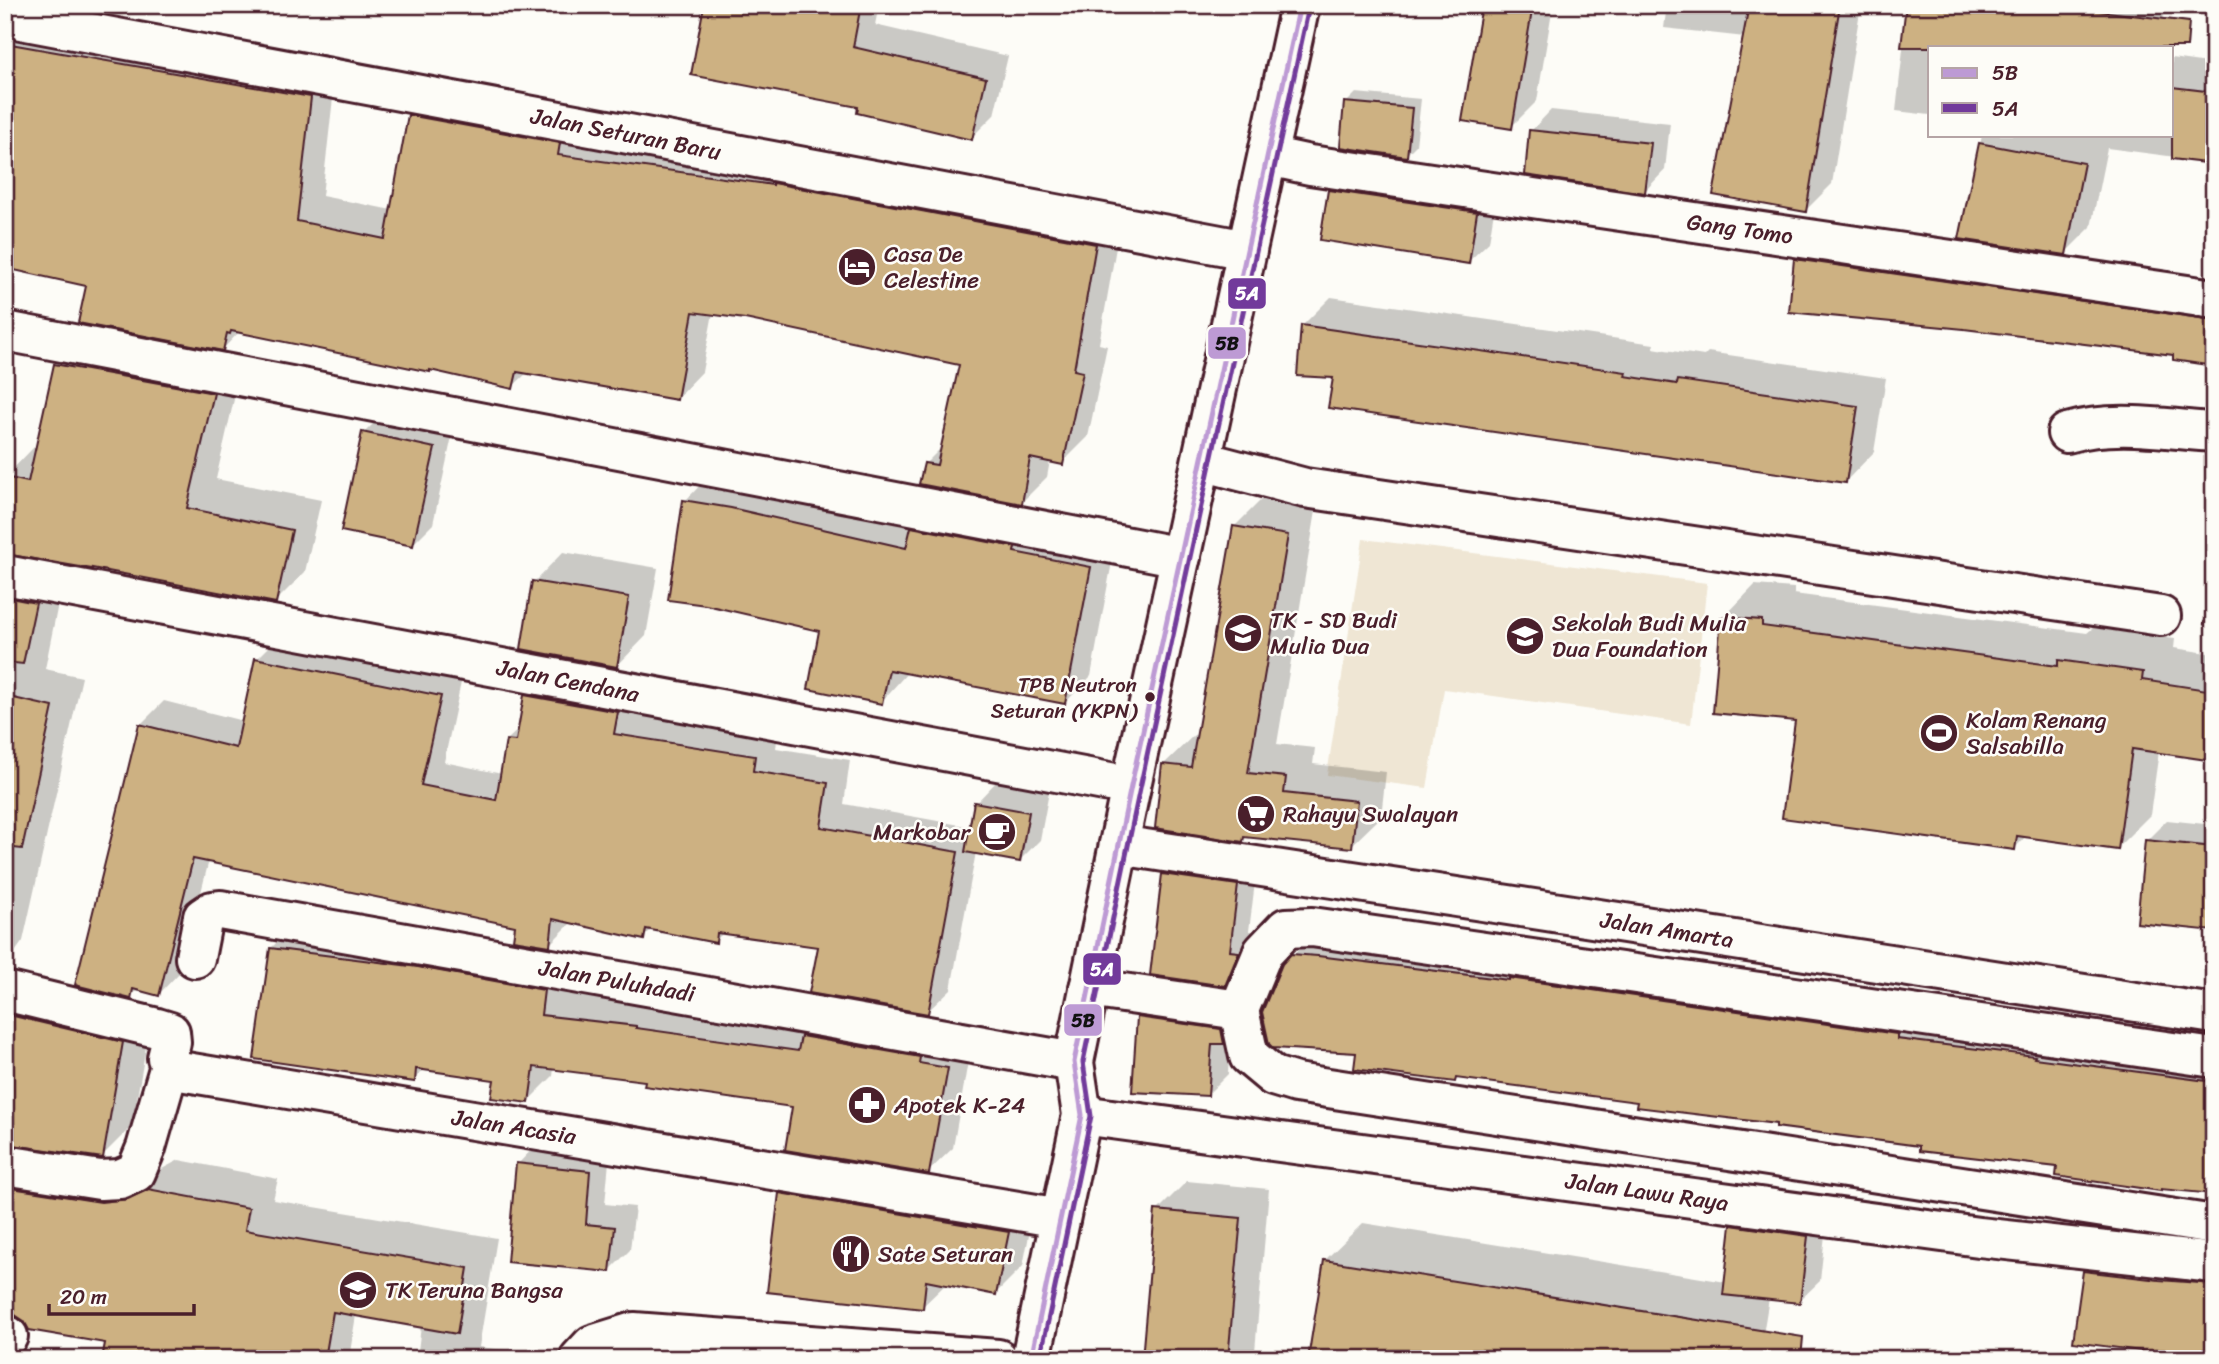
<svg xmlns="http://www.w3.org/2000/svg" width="2219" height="1364" viewBox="0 0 2219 1364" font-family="Sriracha,sans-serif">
	<rect width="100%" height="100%" fill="#fdfcf7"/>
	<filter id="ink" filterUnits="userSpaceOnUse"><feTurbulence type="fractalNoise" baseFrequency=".0143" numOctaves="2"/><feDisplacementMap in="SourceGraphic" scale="14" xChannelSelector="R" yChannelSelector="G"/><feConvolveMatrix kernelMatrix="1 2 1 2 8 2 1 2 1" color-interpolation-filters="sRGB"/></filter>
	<g filter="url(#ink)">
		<path fill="#efe6d4" d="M1363,539L1707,583L1691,724L1444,689L1427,788L1327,775Z"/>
		<g fill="#0003">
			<path d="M5,5L336,71L322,196L392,210L410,116L435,90L1121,219L1099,344L1107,346L1088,437L1062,463L1050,461L1047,477L1022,502L925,464L943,446L961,364L746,317L713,313L702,372L677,398L528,372L512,387L431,368L240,331L223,349L88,284L5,266Z"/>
			<path d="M346,5H394L387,12Z"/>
			<path d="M409,5H474L464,15Z"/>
			<path d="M706,5H879L875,25L1008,56L994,115L971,138L860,105Z"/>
			<path d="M1484,5H1553L1537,101L1511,127Z"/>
			<path d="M1579,5H1861L1832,184L1806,210L1745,37L1664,28L1666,12Z"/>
			<path d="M1908,5H2165L2160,47H1930V115L1896,111Z"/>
			<path d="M2172,58L2214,64V162L2107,148L2091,227L2065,253L1962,238L1982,135H2172Z"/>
			<path d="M1356,93L1421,99L1416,145L1406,155L1346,103Z"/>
			<path d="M1551,110L1670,123L1665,170L1645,191L1531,131Z"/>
			<path d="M1350,170L1497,192L1489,242L1468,262L1329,191Z"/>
			<path d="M1822,234L2214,292V364L1796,260Z"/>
			<path d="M1331,297L1654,344L1653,348L1704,356L1708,352L1886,378L1874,452L1846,481L1335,377L1302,326Z"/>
			<path d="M85,335L242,364L216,479L321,500L305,572L275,602L14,553L20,562L64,574L45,669L82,677L23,941L13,955V966L16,973L14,982L152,1013L132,1126L102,1156L14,1142L20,1152L127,1173L160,1170L179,1160L278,1179L273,1200L497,1238L479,1347L532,1353V1359H417L421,1326L356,1315L349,1359H112L107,1342L25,1320L12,1313L5,1312V477L34,447L37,448L56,365Z"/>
			<path d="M384,413L454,427L433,524L413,544L364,433Z"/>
			<path d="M711,474L1116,540L1091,676L1065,703L908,672L881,702L821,630L685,501Z"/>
			<path d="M1264,497L1317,505L1277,744L1315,748L1313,764L1386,772L1381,817L1351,846L1247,836L1242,840L1164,764L1194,735H1198L1234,527Z"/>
			<path d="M563,552L658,568L646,636L617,666L534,582Z"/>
			<path d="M1755,585L1794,588V594L2087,633L2093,628L2175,639L2174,648L2214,654V759L2159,751L2150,815L2117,848L2027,835L2015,848L1797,719L1723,618Z"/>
			<path d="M280,636L463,673L444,762L502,774L507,740L521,727L526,695L549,672L778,734L776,748L850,760L844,804L971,827L976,803L996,782L1049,792L1040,840L1020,860L976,852L951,989L927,1012L820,946L724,932L715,941L652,929L643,938L572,922L549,945L517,925L209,860L182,970L159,994L139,989L130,997L77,984L141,724L164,701L243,721L257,659Z"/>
			<path d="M2167,820L2214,825V929L2147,840Z"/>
			<path d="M1184,854L1257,866L1249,931L1258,932L1245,963L1225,984L1164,875Z"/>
			<path d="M296,924L567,966L564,991L659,1002L971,1044L953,1148L928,1172L795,1106L647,1079L554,1068L553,1076L528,1101L496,1079L425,1069L414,1080L271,948Z"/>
			<path d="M1313,935L2214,1060V1192L1639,1100L1458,1077L1455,1080L1358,1052L1283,965Z"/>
			<path d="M1159,998L1241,1010L1230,1036L1228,1074L1207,1095L1139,1018Z"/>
			<path d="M538,1143L610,1151L605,1204L635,1207L630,1250L610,1270L518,1164Z"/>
			<path d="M808,1167L1035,1205L1023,1266L996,1293L947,1283L922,1307L781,1194Z"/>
			<path d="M1187,1181L1269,1189L1255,1351L1248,1359H1143L1157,1211Z"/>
			<path d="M1753,1206L1827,1216L1820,1281L1799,1301L1769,1298L1759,1359L1325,1260L1363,1223L1726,1282L1732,1226Z"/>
			<path d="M2105,1251L2214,1263V1359L2151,1351L2085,1271Z"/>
			<path d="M624,1346L765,1359H612Z"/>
		</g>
		<g fill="#cdb182" stroke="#4a1f2b" stroke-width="2">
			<path d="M704,5H861L853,47L986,78L972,140L857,113L858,107L691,75Z"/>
			<path d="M1482,5H1533L1512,129L1462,121Z"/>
			<path d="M1749,5H1840L1806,212L1713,195Z"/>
			<path d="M1906,5H2050L2189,22L2187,47H1901Z"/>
			<path d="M5,43L311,97L297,221L385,239L408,115L560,143L558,155L773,185V183L1096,244L1074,370L1083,372L1063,465L1030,458L1022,504L919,484L924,463L937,465L959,365L745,319L693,312L677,400L517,372L513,389L430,370V372L231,331L230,334L227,333L223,351L78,323L86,286L5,268Z"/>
			<path d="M2172,87L2214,92V164L2172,159Z"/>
			<path d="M1344,102L1412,108L1407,157L1340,147Z"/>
			<path d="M1529,130L1651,143L1645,193L1525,175Z"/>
			<path d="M1979,143L2084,163L2066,255L1959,239Z"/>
			<path d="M1328,190L1477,212L1469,264L1320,240Z"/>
			<path d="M1794,259L2214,320V366L2173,360V355L1964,329L1789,312Z"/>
			<path d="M1301,325L1626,372L1625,376L1677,384L1678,380L1858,406L1846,483L1328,408L1333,378L1297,376Z"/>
			<path d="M54,364L214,393L187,508L292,530L276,603L92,568V569L5,554V477L28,482Z"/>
			<path d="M362,432L435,448L413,546L341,531Z"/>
			<path d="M683,500L731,508L906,548L911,527L1015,547L1014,552L1091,567L1065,704L889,670L882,704L808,689L819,631L706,605L668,600Z"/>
			<path d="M1233,526L1288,535L1248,773L1286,777L1284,793L1357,801L1352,848L1244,837L1243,842L1155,828L1162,764L1191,767Z"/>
			<path d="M532,581L629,597L617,667L521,649Z"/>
			<path d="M5,597L36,603L23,664L5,662Z"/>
			<path d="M1721,617L1762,620V626L2058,666V660L2143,672L2142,680L2214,691V761L2132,749L2118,850L2017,836L2015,850L1782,818L1795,721L1713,713Z"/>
			<path d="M255,658L441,696L421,785L496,800L506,740L516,741L524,695L618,712L614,734L755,756L753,771L828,783L821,827L958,852L928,1014L809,993L818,947L717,933L716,943L646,929L644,940L553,919L550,946L513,940L515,926L193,859L159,996L133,989L131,999L75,985L139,724L236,748Z"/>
			<path d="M5,696L53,707L22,849L5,847Z"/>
			<path d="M974,802L1029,812L1020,862L965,852Z"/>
			<path d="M2145,840L2214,847V931L2137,923Z"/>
			<path d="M1162,874L1238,885L1230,951L1239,952L1225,986L1150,975Z"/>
			<path d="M270,948L418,967L544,990L541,1015L636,1026V1028L798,1051L801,1036L920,1057L919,1063L948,1068L929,1174L785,1150L792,1107L644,1086L645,1081L534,1067L529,1103L491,1098L494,1080L416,1069L415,1082L254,1059Z"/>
			<path d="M1291,954L1318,956L1509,980V978L1897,1034V1039L2035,1056L2034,1058L2214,1082V1194L2161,1189V1191L2056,1176L2057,1167L1919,1151V1146L1776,1127V1124L1636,1107L1637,1102L1456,1078L1455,1082L1354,1069L1356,1053L1273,1048L1269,1044L1262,1012L1282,964Z"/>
			<path d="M5,1014L123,1042L103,1158L5,1144Z"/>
			<path d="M1137,1017L1221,1029L1224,1044H1212L1208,1096L1132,1092Z"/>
			<path d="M516,1163L590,1171L586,1224L615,1227L610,1272L507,1262Z"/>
			<path d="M5,1187L101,1202L128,1199L148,1189L249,1208L245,1230L468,1268L457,1334L333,1312L325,1359H102L105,1343L29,1330L24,1321L15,1315L5,1314Z"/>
			<path d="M779,1193L1009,1232L996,1295L926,1281L923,1309L767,1292Z"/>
			<path d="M1155,1210L1241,1218L1228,1359H1142Z"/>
			<path d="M1731,1225L1808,1236L1800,1303L1723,1295Z"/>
			<path d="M1324,1260L1803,1337L1801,1359H1308Z"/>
			<path d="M2083,1271L2159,1280L2214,1284V1359H2148L2149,1352L2073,1342Z"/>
		</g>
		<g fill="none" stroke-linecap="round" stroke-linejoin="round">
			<g stroke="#4a1f2b" stroke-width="44">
				<g id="minor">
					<path d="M5,17L1247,250"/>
					<path d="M1268,156L1310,165L2214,299"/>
					<path d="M5,331L1181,557"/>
					<path d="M2067,433C2114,419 2166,429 2214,432"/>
					<path d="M1202,461L1305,488L2161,616"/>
					<path d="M5,575L1131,786"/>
					<path d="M1119,845L2214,1014"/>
					<path d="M195,958L203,917L212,911L220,910L1074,1062"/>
					<path d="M1089,988L1239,1010L1263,952L1286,928L1312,927L2214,1058"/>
					<path d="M5,991L157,1028L170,1032L171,1042L167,1058L170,1065L146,1148L136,1172L120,1179L100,1180L5,1165"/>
					<path d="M1239,1010L1249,1056L1273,1076L1296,1083L2214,1225"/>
					<path d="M170,1065L180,1071L1060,1218"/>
					<path d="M1082,1115L1979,1237L2214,1263"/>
					<path d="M5,1335L8,1336"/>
					<path d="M579,1359L592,1345L634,1332L998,1359"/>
				</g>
			</g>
			<g stroke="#4a1f2b" stroke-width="44">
				<path id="major" d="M1031,1359L1082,1115L1074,1062L1131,786L1300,5"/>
			</g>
			<path stroke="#4a1f2b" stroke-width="4.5" stroke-dasharray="2 5" stroke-linecap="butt" d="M2203,623L2214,624"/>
			<use href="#minor" stroke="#fdfcf7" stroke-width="38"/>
			<use href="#major" stroke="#fdfcf7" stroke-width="38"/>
			<g stroke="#fdfcf7" stroke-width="10">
				<path id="bus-1" d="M1031,1359L1082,1115L1074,1062L1131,786L1300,5"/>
			</g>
			<g stroke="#fdfcf7" stroke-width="10">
				<path id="bus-2" d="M1040,1359L1091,1116L1083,1062L1140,788L1309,7"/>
			</g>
			<use href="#bus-1" stroke="#bd9ad4" stroke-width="5"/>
			<use href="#bus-2" stroke="#723a9b" stroke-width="5"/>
		</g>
	</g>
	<defs>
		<g id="hotel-disc" transform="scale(2.0125)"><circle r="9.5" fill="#4a1f2b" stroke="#fdfcf7"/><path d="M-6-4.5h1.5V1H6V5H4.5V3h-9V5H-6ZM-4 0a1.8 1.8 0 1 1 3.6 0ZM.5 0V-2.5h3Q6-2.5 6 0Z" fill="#fff"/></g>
		<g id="school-disc" transform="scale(2.0125)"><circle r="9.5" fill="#4a1f2b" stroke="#fdfcf7"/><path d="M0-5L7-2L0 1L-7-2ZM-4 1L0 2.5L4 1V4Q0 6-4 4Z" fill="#fff"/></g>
		<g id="stadium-disc" transform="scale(2.0125)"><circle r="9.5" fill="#4a1f2b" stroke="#fdfcf7"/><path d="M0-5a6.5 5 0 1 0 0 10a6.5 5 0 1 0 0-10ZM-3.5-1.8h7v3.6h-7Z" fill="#fff"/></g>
		<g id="supermarket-disc" transform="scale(2.0125)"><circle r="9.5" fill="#4a1f2b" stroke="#fdfcf7"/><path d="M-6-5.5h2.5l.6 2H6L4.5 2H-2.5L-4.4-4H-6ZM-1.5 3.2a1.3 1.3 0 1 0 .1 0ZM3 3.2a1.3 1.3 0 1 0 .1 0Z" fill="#fff"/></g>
		<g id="cafe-disc" transform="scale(2.0125)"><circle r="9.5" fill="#4a1f2b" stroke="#fdfcf7"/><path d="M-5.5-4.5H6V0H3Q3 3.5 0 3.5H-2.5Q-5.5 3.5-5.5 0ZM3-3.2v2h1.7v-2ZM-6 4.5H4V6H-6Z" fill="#fff"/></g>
		<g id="pharmacy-disc" transform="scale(2.0125)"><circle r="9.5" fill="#4a1f2b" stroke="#fdfcf7"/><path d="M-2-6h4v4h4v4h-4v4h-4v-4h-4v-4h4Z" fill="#fff"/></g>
		<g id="restaurant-disc" transform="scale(2.0125)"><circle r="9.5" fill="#4a1f2b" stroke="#fdfcf7"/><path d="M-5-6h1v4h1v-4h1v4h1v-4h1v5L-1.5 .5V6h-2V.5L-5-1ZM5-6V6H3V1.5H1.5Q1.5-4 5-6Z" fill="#fff"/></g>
	</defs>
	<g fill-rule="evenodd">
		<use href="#hotel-disc" x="857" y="267"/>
		<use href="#school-disc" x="1243" y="633"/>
		<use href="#school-disc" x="1525" y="636"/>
		<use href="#stadium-disc" x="1939" y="733"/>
		<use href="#supermarket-disc" x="1256" y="814"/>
		<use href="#cafe-disc" x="997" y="832"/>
		<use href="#pharmacy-disc" x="867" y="1105"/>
		<use href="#restaurant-disc" x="851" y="1254"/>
		<use href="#school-disc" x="358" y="1290"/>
	</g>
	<circle fill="#4a1f2b" stroke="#fdfcf7" stroke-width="2.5" cx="1150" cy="697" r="6"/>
	<g text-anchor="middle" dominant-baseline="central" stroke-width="5" stroke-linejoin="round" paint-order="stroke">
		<g font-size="21" fill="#4a1f2b" stroke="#fdfcf7" text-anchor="end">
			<text x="1137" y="685">TPB Neutron<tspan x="1137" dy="26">Seturan (YKPN)</tspan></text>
		</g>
		<g font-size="23" fill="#4a1f2b" stroke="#fdfcf7">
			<text transform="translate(626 134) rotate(11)">Jalan Seturan Baru</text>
			<text transform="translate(1740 229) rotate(8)">Gang Tomo</text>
			<text transform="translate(568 681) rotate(11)">Jalan Cendana</text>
			<text transform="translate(1667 930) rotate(9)">Jalan Amarta</text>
			<text transform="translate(617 981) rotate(10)">Jalan Puluhdadi</text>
			<text transform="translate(514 1127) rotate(9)">Jalan Acasia</text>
			<text transform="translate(1647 1192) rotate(8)">Jalan Lawu Raya</text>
		</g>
		<g font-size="23" fill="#4a1f2b" stroke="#fdfcf7" text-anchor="start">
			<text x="884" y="254">Casa De<tspan x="884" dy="26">Celestine</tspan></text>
			<text x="1270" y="620">TK - SD Budi<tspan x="1270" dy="26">Mulia Dua</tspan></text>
			<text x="1552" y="623">Sekolah Budi Mulia<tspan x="1552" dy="26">Dua Foundation</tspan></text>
			<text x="1966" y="720">Kolam Renang<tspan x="1966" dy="26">Salsabilla</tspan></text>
			<text x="1283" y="814">Rahayu Swalayan</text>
			<text x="970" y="832" text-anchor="end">Markobar</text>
			<text x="894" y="1105">Apotek K-24</text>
			<text x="878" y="1254">Sate Seturan</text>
			<text x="385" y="1290">TK Teruna Bangsa</text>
		</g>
	</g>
	<g stroke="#fdfcf7" stroke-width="2.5">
		<rect x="1227" y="277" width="40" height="33" rx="7" fill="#723a9b"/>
		<rect x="1207" y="326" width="40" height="34" rx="7" fill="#bd9ad4"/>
		<rect x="1082" y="952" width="40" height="34" rx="7" fill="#723a9b"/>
		<rect x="1063" y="1003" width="40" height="34" rx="7" fill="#bd9ad4"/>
	</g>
	<g font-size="19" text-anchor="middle" font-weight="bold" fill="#fff">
		<text x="1247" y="300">5A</text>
		<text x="1102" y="976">5A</text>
	</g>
	<g font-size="19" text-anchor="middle" font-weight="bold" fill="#111">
		<text x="1227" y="350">5B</text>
		<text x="1083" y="1027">5B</text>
	</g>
	<rect width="2219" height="1364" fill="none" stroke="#fdfcf7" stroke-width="28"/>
	<rect x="14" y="14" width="2191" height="1336" fill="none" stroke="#4a1f2b" stroke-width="2.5" filter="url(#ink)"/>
	<rect x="1928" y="46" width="245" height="91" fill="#fdfcf7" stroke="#b5a4a5" stroke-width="2"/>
	<rect x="1942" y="68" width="35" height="10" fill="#bd9ad4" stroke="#b5a4a5" stroke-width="2"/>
	<text x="1992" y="80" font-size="21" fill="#4a1f2b">5B</text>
	<rect x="1942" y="103" width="35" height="10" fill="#723a9b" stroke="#b5a4a5" stroke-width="2"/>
	<text x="1992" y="116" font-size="21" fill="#4a1f2b">5A</text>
	<path d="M49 1304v10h145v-10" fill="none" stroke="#4a1f2b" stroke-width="3.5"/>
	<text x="60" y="1304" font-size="21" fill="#4a1f2b" stroke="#fdfcf7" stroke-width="5" paint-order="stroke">20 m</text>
</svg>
